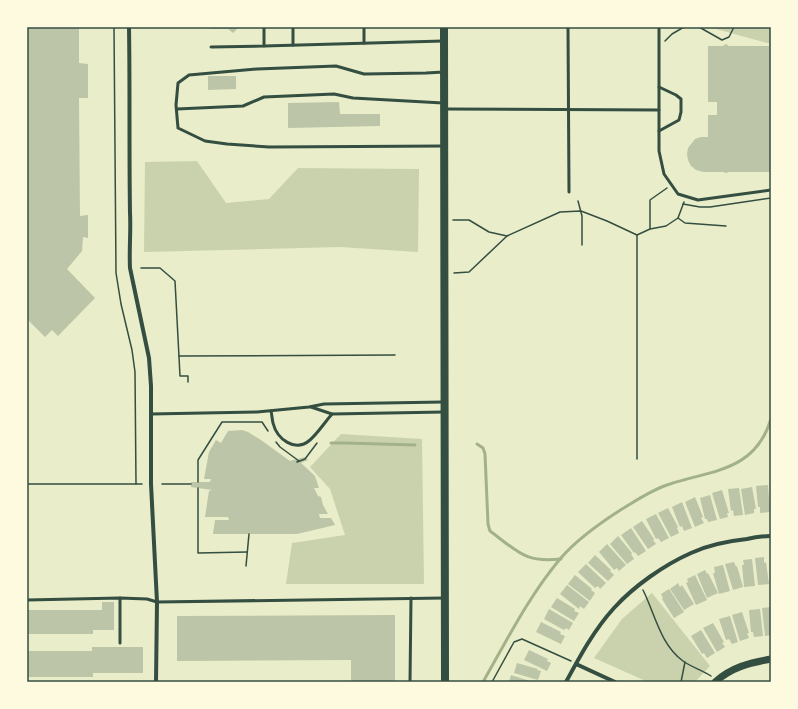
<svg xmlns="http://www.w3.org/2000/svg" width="798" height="709" viewBox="0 0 798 709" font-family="Helvetica,sans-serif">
	<rect width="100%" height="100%" fill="#e9edc9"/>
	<g fill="#cad2ad">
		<path d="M709,27H771V43H767Z"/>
		<path d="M197,161L226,203L269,199L298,168L419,169L418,252L340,247L144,252L145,162Z"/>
		<path d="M341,434L422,439L424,584H286L292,543L345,535L330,489L310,467Z"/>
		<path d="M652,593L710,666L695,682H648L594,658L622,619Z"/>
	</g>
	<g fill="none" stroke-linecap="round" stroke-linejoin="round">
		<g stroke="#a3b18a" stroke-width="3">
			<path d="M331,443H346L415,445"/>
			<path d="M477,444L483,448L485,454L488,524L490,531L494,534C519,553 527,563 561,559"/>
			<path d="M483,682C507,640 529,596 560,559C577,539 600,523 622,509C637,500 653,489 670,484C713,470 755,471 771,419"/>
		</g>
	</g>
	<g fill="#bcc5a7">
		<path d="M27,27H79V63L88,64V98H79L80,216L88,215V238L83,237L82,251L67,269L95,298L58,336L52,330L45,337L27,319Z"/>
		<path d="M210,27H239L233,33L228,29H210Z"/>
		<path d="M769,27H771V172H729L726,173L723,172H703L696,170L691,166L688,160L687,154L688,148L695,139L701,137H708V115H717V102H708V46H723L726,44L729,46H769Z"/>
		<path d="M208,76H236V89L208,90Z"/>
		<path d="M339,102L340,114H380V126L288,128V103Z"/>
		<path d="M242,430L248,432L261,440L290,461L305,457L308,460L301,463L315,476L319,488H314L318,496L321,497L323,505L328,514H319L320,518H331L335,525L297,534H213L215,520H229L228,517H205L209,491L212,490L191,487V482H210L211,479H204L209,452L216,440L221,443L228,431Z"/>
		<path d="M768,485L770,512L760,513V507H758L756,486Z"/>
		<path d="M752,487L756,509H754V513L745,515L741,489Z"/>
		<path d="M739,488L743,515L734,516L733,510L731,511L728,489Z"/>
		<path d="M722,490L729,513H727L728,517L720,519L712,493Z"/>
		<path d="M710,495L717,520L708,522L707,519H705L700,498Z"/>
		<path d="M695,497L703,517L701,518L704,523L695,527L685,502Z"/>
		<path d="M682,502L692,528L684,531L682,526L680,527L672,507Z"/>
		<path d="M668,508L678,527L677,528L679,533L671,537L658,513Z"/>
		<path d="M656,514L669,538L661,542L658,538L656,539L646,519Z"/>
		<path d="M642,521L654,539L653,540L656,544L648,549L633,527Z"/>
		<path d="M631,528L646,551L638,556L635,552L634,553L621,535Z"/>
		<path d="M618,536L632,553L631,554L634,559L627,564L610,544Z"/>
		<path d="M607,544L626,565L619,571L617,568L614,570L599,552Z"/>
		<path d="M595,555L611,570L610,571L614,575L608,581L588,563Z"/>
		<path d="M764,557V563L766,562L769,584L758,585L755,558Z"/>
		<path d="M752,559L755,586L744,587L742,565H744L743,560Z"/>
		<path d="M734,562L736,567L737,566L743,587L733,590L725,564Z"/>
		<path d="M586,564L606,583L600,589L598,586L595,588L578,572Z"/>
		<path d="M723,565L730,591L719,594L713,573H715L714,567Z"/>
		<path d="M705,570L707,574L708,573L718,593L707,598L697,574Z"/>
		<path d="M575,575L592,589L591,590L595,593L590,601L568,584Z"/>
		<path d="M695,575L707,600L696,605L686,583L688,582L687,579Z"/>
		<path d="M678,583L680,587L682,585L694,604L684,610L670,589Z"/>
		<path d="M567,585L589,602L584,609L580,606L579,609L560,594Z"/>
		<path d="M669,589L684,612L674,618L662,599L663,598L661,594Z"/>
		<path d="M557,598L575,609L574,611L579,613L574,621L551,607Z"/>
		<path d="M102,602H114V630H93V634H27V610H102Z"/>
		<path d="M771,607V635L765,636L762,608Z"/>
		<path d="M549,609L573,623L569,630L566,628L564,630L544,619Z"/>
		<path d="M760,609L763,636L754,637L753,632H751L749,610Z"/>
		<path d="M742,612L749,633H747L749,638L740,641L732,615Z"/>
		<path d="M395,615V681H351V660L177,661V616Z"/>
		<path d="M730,616L738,642L732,644L729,639L726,640L719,619Z"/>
		<path d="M541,622L561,632L560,634L565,636L561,644L536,632Z"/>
		<path d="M713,623L724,642L722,643L725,647L717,652L703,628Z"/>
		<path d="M701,630L715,653L707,658L704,653L702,654L691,636Z"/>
		<path d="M92,647H143V673H93V677H27V651H92Z"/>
		<path d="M529,650L548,659L547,661L551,663L547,671L524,660Z"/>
		<path d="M517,663L538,669L537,670L541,671L538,680L514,673Z"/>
		<path d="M511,675L533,682H509Z"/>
	</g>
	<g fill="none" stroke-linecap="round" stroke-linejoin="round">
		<g stroke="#344e41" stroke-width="1.5">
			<path d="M114,27L116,273L121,304L132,350L135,372L136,484"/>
			<path d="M694,27H700"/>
			<path d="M699,27L722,40L729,37L734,27"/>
			<path d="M665,41L672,34L684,27"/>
			<path d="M578,201L582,216V245"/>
			<path d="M683,204L700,207H710L771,198"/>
			<path d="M678,218L685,223L726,226"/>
			<path d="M453,220H469L489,232L507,236"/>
			<path d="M650,229V200L667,188"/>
			<path d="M141,268H160L175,281L180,376H188V382"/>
			<path d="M454,273L469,272L507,236L560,212L581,211L607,221L637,235"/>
			<path d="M179,356L395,355"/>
			<path d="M276,442L280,447L299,461"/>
			<path d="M637,459V235L650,229L666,226L678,218L684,202"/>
			<path d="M297,462L305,459L317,443"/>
			<path d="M198,482V460L222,422H262L268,431"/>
			<path d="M27,484H142"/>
			<path d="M162,484H191"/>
			<path d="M198,488V553L247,552"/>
			<path d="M246,566L249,534"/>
			<path d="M643,590C655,614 660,644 683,661C691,667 702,670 711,676"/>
			<path d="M492,682L514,642L522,639L571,661"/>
			<path d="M681,682L685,662"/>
		</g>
		<g stroke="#344e41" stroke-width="3">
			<path d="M364,27V43"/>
			<path d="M568,27L569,192"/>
			<path d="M659,27V151L664,174L678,194L698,200L771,190"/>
			<path d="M293,45V27"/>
			<path d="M264,46L443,41"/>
			<path d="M211,47L264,46V27"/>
			<path d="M177,109L243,106L264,97L334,94L353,98L443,103"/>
			<path d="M445,109L659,110"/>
			<path d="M659,131L679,120L681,112V99L676,95L659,87"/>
			<path d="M444,146L269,147L227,144L205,141L178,128L176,105L178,83L189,75L257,69L336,66L364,74L426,73L444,72"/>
			<path d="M311,407L332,414L444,412"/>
			<path d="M271,411C272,415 272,419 273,423C277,439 295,453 310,440C318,433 325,422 332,414"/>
			<path d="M151,414L257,412L309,407L324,404L443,402"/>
			<path d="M120,598V643"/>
			<path d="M27,600L120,598L147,599L157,602L445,598"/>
			<path d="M410,682L411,598"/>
		</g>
		<g stroke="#344e41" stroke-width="4">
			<path d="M129,27C130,89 129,151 130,213C131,231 129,250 130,268L149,358L151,386V484L157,602L156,682"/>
			<path d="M576,664L615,682"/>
			<path d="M566,682C580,656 594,630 614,608C634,586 664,565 691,553C708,545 728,541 747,539C755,537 763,536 771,536"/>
		</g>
		<path stroke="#344e41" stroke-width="7" d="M715,682C732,667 749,663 771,659"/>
		<path stroke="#344e41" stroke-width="8" d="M444,27L445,682"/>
	</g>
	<rect width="798" height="709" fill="none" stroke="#fefae0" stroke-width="56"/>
	<rect x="28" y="28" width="742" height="653" fill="none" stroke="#344e41" stroke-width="1.5"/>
</svg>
